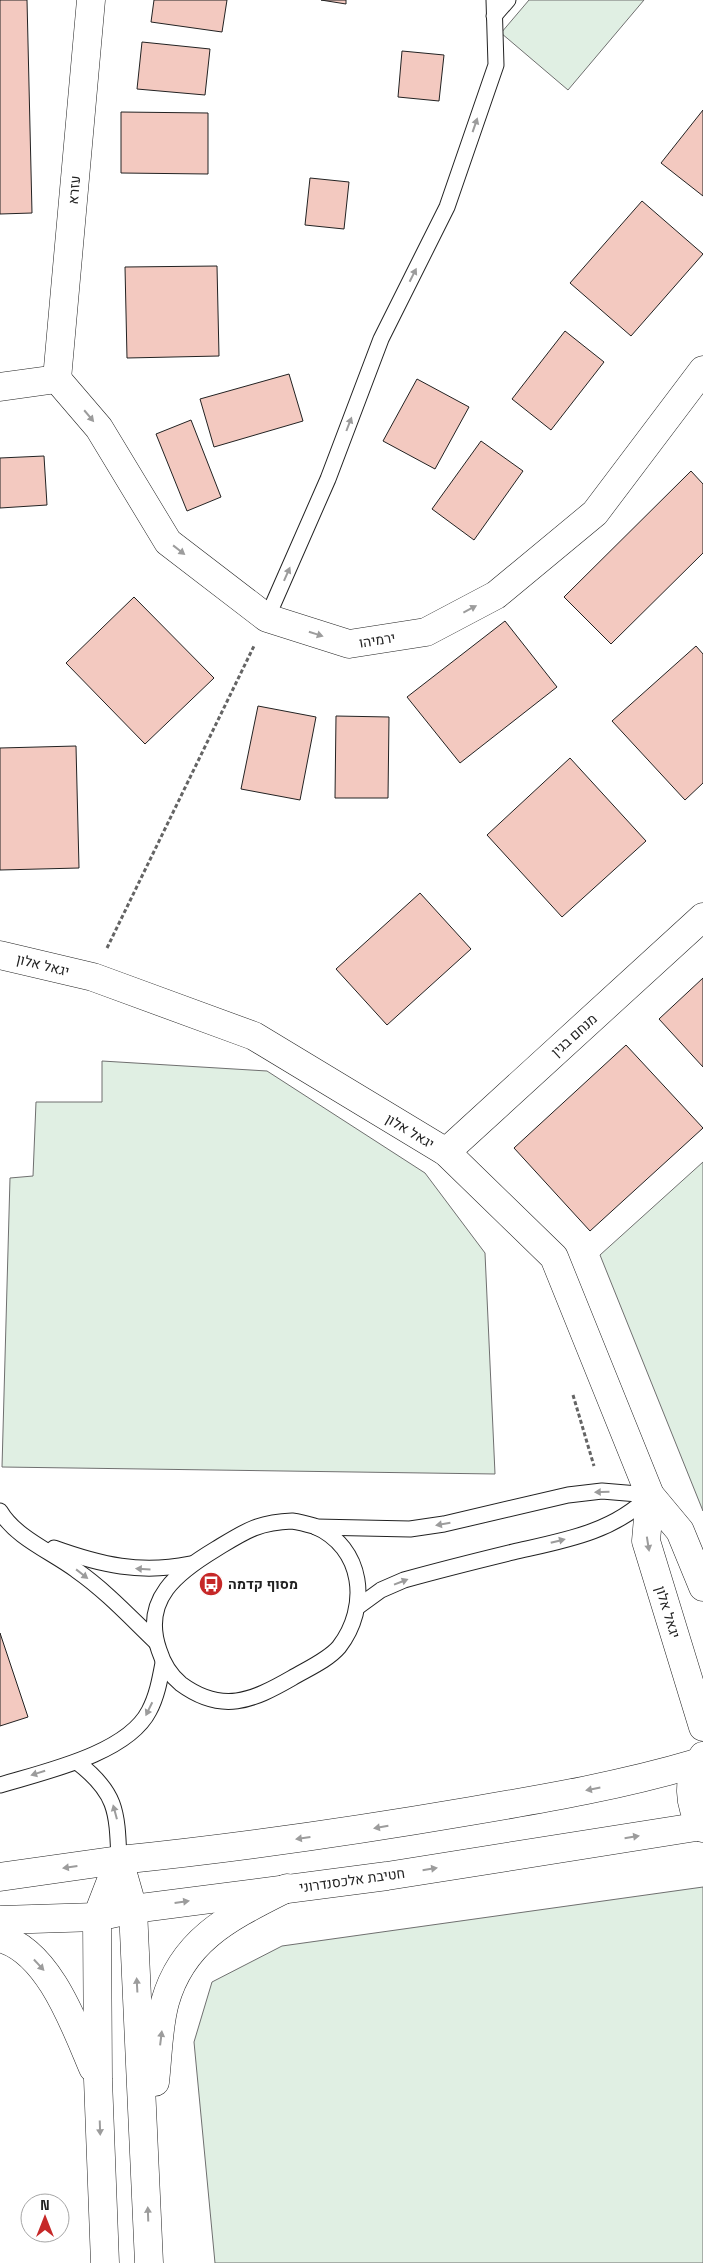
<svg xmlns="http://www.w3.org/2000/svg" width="703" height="2263" viewBox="0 0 703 2263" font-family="'Space Grotesk',Heebo,sans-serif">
	<rect width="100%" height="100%" fill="#fff"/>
	<g fill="#e0efe3" stroke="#6f6f6f">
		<path d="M529,0H644L568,90L501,33Z"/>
		<path d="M102,1061L267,1071L425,1173L485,1253L495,1474L2,1467L10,1178L33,1176L36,1102H102Z"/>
		<path d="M703,1162V1511L600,1255Z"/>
		<path d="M703,1887V2263H215L194,2042L212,1982L282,1946Z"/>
	</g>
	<g fill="#f3c9c0" stroke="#222">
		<path d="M0,0H27L32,213L0,214Z"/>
		<path d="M154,0H227L222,32L151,22Z"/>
		<path d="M321,0H346V4Z"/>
		<path d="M142,42L210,49L205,95L137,89Z"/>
		<path d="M402,51L444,55L439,101L398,97Z"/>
		<path d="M703,110V196L661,163Z"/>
		<path d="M121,112L208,113V174L121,173Z"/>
		<path d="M310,178L349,182L344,229L305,225Z"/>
		<path d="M642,201L703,254L631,336L570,283Z"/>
		<path d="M217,266L219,356L127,358L125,267Z"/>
		<path d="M565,331L604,362L551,430L512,399Z"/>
		<path d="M289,374L303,421L214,447L200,399Z"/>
		<path d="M417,379L469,407L435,469L383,441Z"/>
		<path d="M191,420L221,497L187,511L156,434Z"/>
		<path d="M481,441L523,471L474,540L432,509Z"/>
		<path d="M44,456L47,505L0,508V458Z"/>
		<path d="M691,471L703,484V553L611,644L564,597Z"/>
		<path d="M134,597L214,678L145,744L66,663Z"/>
		<path d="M505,621L557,687L460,763L407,697Z"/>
		<path d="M696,646L703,654V783L685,800L612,721Z"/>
		<path d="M258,706L316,717L300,800L241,789Z"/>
		<path d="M336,716L389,717L388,798H335Z"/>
		<path d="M76,746L79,868L0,870V748Z"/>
		<path d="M570,758L646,841L562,917L487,835Z"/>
		<path d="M420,893L471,949L387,1025L336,969Z"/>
		<path d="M703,978V1067L659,1019Z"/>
		<path d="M626,1045L703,1128L590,1231L514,1148Z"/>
		<path d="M0,1633L28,1717L0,1726Z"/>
	</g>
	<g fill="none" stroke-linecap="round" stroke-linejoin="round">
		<g stroke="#222" stroke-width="17">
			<g id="lane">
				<path d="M494,16L508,0"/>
				<path d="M267,618L328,479L381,339L447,207L496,65L494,0"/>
				<path d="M0,1511C16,1538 52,1552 76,1570C106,1591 130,1617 156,1642"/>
				<path d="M292,1521C299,1522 307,1524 314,1526C364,1547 370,1607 339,1647C328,1660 307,1669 292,1678C252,1701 222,1714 181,1684C170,1675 163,1663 159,1650C141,1599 178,1572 216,1549C244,1532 258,1522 292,1521Z"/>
				<path d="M316,1527L410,1529L444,1524L568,1495L602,1491L650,1495"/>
				<path d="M54,1548C101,1565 140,1574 190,1564"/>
				<path d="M359,1606L381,1590L404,1580C440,1570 476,1561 513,1552C561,1541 613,1533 649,1496"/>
				<path d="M77,1762C117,1793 117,1811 119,1860"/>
				<path d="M0,1785C43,1772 127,1754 149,1711C157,1696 160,1679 163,1663"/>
			</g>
		</g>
		<g stroke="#222" stroke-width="29">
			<g id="street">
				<path d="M57,379L99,428L168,542L267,618L349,644L426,632L496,595L595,513L703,370"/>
				<path d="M57,379L91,0"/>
				<path d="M0,387L57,379"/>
				<path d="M446,1152L703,917"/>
				<path d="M0,1877L119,1860"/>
				<path d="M0,1920L97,1917L133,1909"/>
			</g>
		</g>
		<g stroke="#222" stroke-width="29">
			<g id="secondary">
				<path d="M0,955L93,977L254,1036L446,1152L554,1257L650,1495L680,1531L703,1587"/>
				<path d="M650,1495L646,1541L703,1727"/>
				<path d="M703,1756C686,1778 688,1805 703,1828"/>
				<path d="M119,1860C237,1848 354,1831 471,1811C548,1798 623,1785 697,1763"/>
				<path d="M133,1909L387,1876L702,1826"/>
			</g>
		</g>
		<g stroke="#222" stroke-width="29">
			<g id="highway">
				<path d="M119,1860L133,1909L149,2263"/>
				<path d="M0,1938C49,1951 75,2026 93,2068"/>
				<path d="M155,2082C158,2057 158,2027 165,2002C183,1938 232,1916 287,1888"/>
				<path d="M105,2263L98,2079L97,1917L119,1860"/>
			</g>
		</g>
		<g stroke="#646464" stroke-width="3" stroke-dasharray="4 2.5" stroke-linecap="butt">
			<path d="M107,948L254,646"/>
			<path d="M573,1395L594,1466"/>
		</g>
		<use href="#lane" stroke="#fff" stroke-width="15"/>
		<use href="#street" stroke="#fff" stroke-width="28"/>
		<use href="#secondary" stroke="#fff" stroke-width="28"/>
		<use href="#highway" stroke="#fff" stroke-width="28"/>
	</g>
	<defs><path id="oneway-solid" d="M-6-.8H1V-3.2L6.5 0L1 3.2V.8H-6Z" transform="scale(1.25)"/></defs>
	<g fill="#9c9c9c">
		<use href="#oneway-solid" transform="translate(475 125) rotate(-71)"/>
		<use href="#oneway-solid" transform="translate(413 275) rotate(-63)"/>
		<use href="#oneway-solid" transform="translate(89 416) rotate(50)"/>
		<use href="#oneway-solid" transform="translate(349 424) rotate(-69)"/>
		<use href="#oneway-solid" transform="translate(179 550) rotate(38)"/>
		<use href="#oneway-solid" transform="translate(287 574) rotate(-66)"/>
		<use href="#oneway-solid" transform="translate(470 609) rotate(-28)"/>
		<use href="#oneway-solid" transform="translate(316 634) rotate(18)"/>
		<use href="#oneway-solid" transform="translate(602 1492) rotate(178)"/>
		<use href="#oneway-solid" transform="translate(443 1524) rotate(170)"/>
		<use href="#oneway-solid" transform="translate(558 1541) rotate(-14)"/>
		<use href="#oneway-solid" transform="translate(648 1544) rotate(81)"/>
		<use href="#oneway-solid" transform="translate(143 1569) rotate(-177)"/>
		<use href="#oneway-solid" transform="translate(82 1574) rotate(38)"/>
		<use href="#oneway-solid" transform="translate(401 1582) rotate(-21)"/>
		<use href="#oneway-solid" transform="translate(149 1709) rotate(116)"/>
		<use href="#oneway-solid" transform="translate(38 1773) rotate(163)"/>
		<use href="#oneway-solid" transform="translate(593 1789) rotate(169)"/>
		<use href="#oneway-solid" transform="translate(115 1812) rotate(-105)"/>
		<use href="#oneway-solid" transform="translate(381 1827) rotate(170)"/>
		<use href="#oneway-solid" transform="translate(632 1837) rotate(-9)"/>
		<use href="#oneway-solid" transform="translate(303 1838) rotate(172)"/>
		<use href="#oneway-solid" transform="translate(70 1867) rotate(172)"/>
		<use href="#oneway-solid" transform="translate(430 1869) rotate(-9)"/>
		<use href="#oneway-solid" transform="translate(182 1902) rotate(-8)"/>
		<use href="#oneway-solid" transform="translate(39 1965) rotate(47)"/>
		<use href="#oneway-solid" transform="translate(137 1985) rotate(-93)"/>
		<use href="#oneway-solid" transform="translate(161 2038) rotate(-83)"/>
		<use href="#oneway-solid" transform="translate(100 2128) rotate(88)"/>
		<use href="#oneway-solid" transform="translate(148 2214) rotate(-92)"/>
	</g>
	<defs>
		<g id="bus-disc" transform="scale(1.25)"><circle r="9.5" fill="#c62828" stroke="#fff"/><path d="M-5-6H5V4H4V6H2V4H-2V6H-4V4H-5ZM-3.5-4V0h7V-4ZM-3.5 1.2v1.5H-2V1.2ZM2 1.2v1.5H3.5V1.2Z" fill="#fff"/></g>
	</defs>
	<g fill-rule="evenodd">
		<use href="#bus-disc" x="211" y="1584"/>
	</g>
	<g text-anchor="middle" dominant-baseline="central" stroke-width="4" stroke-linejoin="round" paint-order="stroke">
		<g font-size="14" fill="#222" stroke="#fff">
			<text transform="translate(74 190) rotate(-85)">עזרא</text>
			<text transform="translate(377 640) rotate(-9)">ירמיהו</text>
			<text transform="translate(43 965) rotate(14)">יגאל אלון</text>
			<text transform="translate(574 1035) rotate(-42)">מנחם בגין</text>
			<text transform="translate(410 1131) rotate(31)">יגאל אלון</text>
			<text transform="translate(668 1612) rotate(73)">יגאל אלון</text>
			<text transform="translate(352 1880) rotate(-8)">חטיבת אלכסנדרוני</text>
		</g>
		<g font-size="14" font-weight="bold" fill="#222" stroke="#fff" text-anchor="start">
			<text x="228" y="1584">מסוף קדמה</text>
		</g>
	</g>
	<g transform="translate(45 2218)"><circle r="24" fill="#ffffff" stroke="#a7a7a7"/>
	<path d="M0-4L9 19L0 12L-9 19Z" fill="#c62828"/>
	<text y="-8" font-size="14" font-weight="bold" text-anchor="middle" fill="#222222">N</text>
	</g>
</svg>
